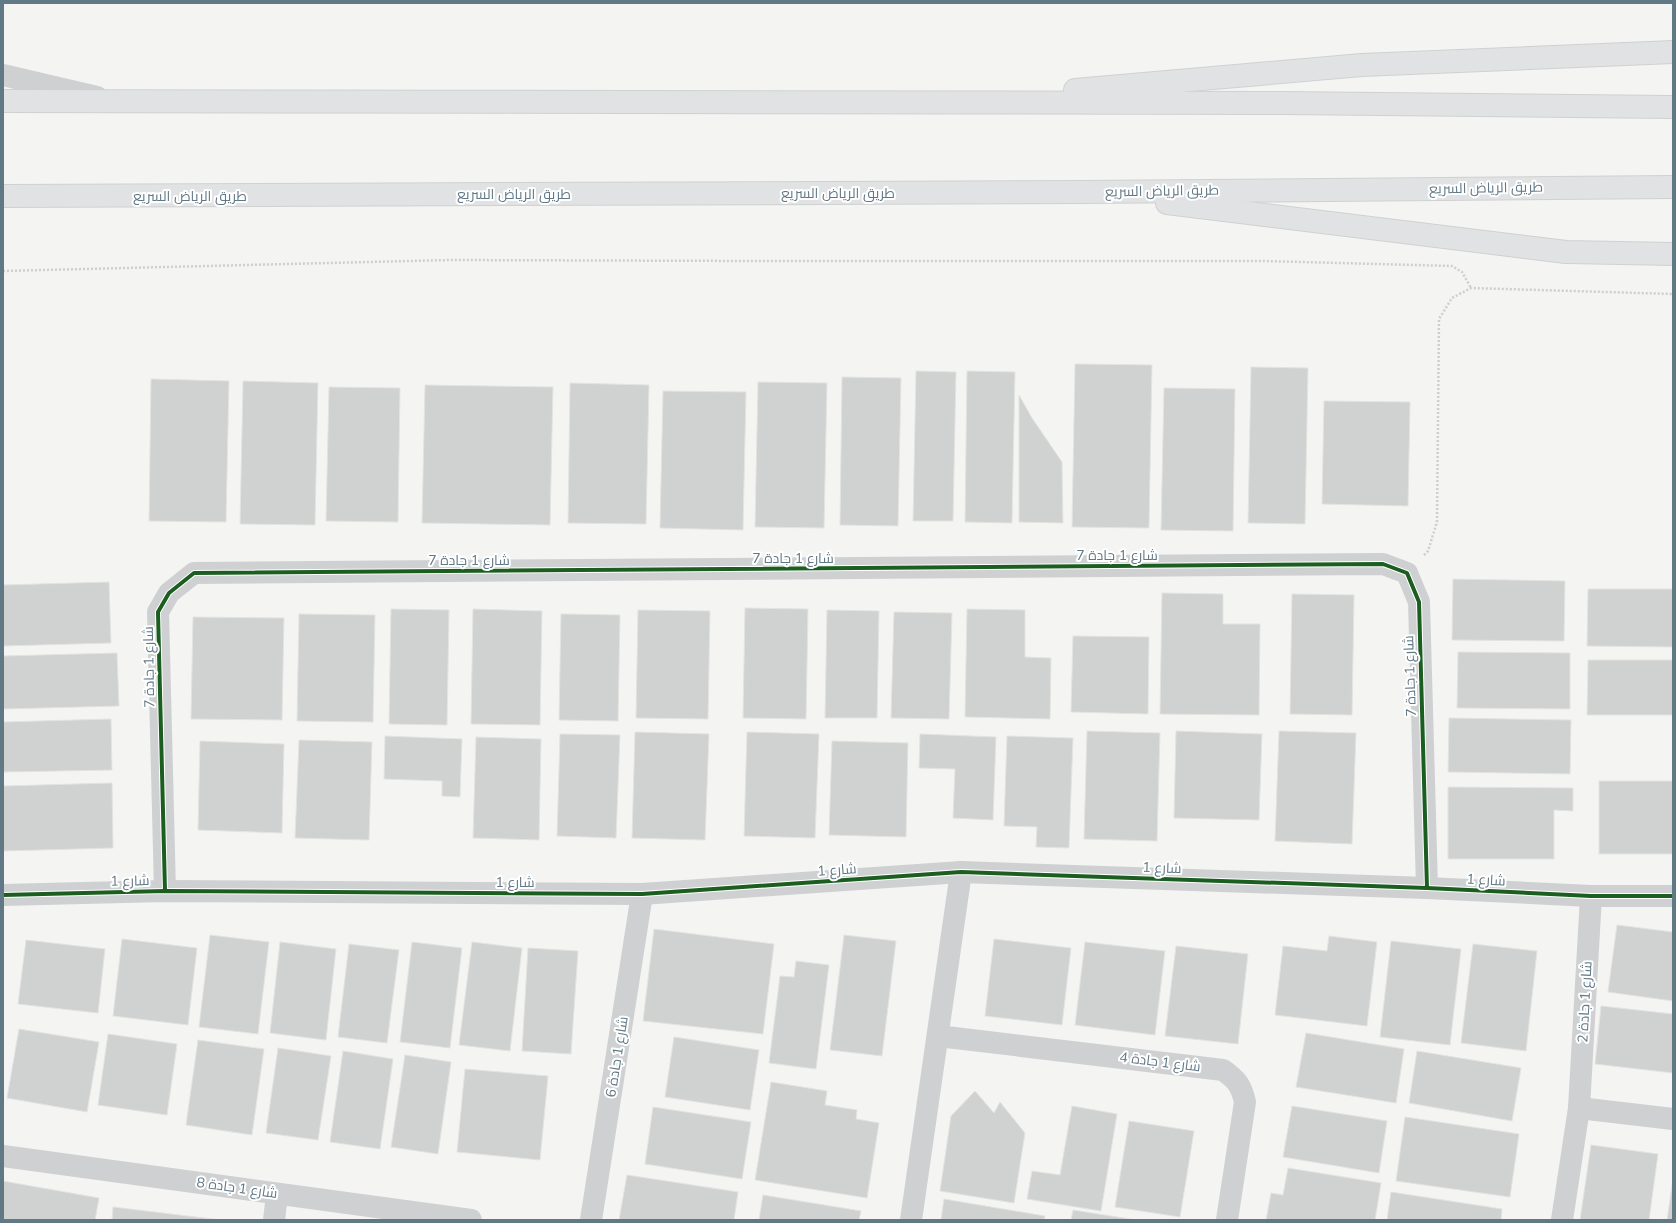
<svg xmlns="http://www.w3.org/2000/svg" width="1676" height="1223" font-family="'Nunito Sans',Cairo,sans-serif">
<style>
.building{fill:#d0d1d1;stroke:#e3e3e2}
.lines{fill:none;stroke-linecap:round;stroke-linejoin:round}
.motorway-casing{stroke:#cfd1d1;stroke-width:24}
.path{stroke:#cdcecd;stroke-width:2.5;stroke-dasharray:2 2;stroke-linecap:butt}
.minor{stroke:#cfd0d1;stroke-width:22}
.tertiary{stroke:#cfd0d1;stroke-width:22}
.motorway{stroke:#e1e2e3;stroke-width:22}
.cycleway-casing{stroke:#fff;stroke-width:6}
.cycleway{stroke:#1b5e20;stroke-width:4}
.labels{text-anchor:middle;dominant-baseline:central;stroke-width:4;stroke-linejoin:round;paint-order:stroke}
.street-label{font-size:14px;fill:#617885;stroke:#fff}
</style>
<rect width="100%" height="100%" fill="#f4f4f2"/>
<g class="building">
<path d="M1075,364L1152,365L1149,528L1072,527Z"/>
<path d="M1251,367L1308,368L1305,524L1248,523Z"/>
<path d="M916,371L956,372L953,521H913Z"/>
<path d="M967,371L1015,372L1012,523L965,522Z"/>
<path d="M842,377L901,378L898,526L840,525Z"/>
<path d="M151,379L229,381L226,522L149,521Z"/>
<path d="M243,381L318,383L315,525L240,524Z"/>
<path d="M758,382L827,383L824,528L755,527Z"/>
<path d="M570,383L649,385L646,524L568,523Z"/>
<path d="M425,385L553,387L550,525L422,523Z"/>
<path d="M329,387L400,388L398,522L326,521Z"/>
<path d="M1164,388L1235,389L1233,531L1161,530Z"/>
<path d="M663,391L746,392L743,530L660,528Z"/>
<path d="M1019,395L1032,418L1062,462L1063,523L1019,522Z"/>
<path d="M1324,401L1410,402L1408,506L1322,504Z"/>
<path d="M1453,579L1565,581L1564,641L1452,640Z"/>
<path d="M109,582L111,643L3,646V585Z"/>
<path d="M1588,589H1673V647L1587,646Z"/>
<path d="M1162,593L1223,594V624H1260L1259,715L1160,714Z"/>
<path d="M1292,594L1354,595L1352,715L1290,714Z"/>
<path d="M745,608L808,609L806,719L743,718Z"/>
<path d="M391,609L449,610L447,725L389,724Z"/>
<path d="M473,609L542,611L540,725L471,724Z"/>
<path d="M967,609L1025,610V657L1051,658L1050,719L965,717Z"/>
<path d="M638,610L710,611L708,719L636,718Z"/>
<path d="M827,610L879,611L877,718H825Z"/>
<path d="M894,612L952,613L949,719L891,718Z"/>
<path d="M299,614L375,615L373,722L297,721Z"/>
<path d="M561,614L620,615L618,721L559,720Z"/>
<path d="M193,617L284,618L282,720L191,719Z"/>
<path d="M1073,636L1149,637L1148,714L1071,712Z"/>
<path d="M1458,652L1570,653V709L1457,708Z"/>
<path d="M117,653L119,706L3,709V656Z"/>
<path d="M1588,660H1673V715H1587Z"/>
<path d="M1449,718L1571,720L1570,774L1448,772Z"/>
<path d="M111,719L112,770L3,772V722Z"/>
<path d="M1087,731L1160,733L1157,841L1084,839Z"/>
<path d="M1176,731L1262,734L1259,820L1174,818Z"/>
<path d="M1279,731L1356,733L1352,844L1275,841Z"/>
<path d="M635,732L709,734L705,840L632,838Z"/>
<path d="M747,732L819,734L815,838L744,836Z"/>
<path d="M560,734L620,735L616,838L557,836Z"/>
<path d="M920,734L996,737L993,820L953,818L955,769L919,768Z"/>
<path d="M385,736L462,739L460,797L442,796V781L384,779Z"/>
<path d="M1007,736L1073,738L1069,848L1036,847L1037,827L1004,826Z"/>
<path d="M476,737L541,739L539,840L473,838Z"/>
<path d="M299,740L372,742L369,840L295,838Z"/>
<path d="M200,741L284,744L282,833L198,830Z"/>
<path d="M832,741L908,743L906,837L829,835Z"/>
<rect x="1599" y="781" width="74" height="73"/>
<path d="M112,783L113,848L3,851V786Z"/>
<path d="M1448,787L1573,788V811L1554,810V859H1448Z"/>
<path d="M1617,925L1673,932V1001L1608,992Z"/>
<path d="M654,929L774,944L763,1034L643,1021Z"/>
<path d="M210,935L269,942L258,1034L199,1027Z"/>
<path d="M844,935L896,941L882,1056L830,1050Z"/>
<path d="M1329,936L1377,942L1367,1026L1275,1015L1283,946L1327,951Z"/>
<path d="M122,939L197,948L188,1025L113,1016Z"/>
<path d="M994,939L1071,948L1062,1025L985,1016Z"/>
<path d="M26,940L105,949L98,1013L18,1004Z"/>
<path d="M1391,941L1461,949L1450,1045L1380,1037Z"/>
<path d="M280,942L336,949L326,1040L270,1033Z"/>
<path d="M412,942L462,948L450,1048L400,1042Z"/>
<path d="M472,942L522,948L510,1051L459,1045Z"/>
<path d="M1085,942L1165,951L1155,1035L1075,1025Z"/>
<path d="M349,944L399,950L387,1043L338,1037Z"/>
<path d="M1473,944L1537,951L1526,1051L1461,1043Z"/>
<path d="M1176,946L1248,954L1238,1044L1165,1036Z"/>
<path d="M528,948L578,951L571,1054L522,1051Z"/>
<path d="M796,961L829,965L816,1069L769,1063L780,976L794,977Z"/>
<path d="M1601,1006L1673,1014V1073L1595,1064Z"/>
<path d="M19,1029L99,1042L87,1112L7,1098Z"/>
<path d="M1306,1033L1404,1049L1396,1103L1296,1087Z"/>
<path d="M108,1034L177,1044L167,1115L98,1105Z"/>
<path d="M674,1037L759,1050L750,1110L665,1097Z"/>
<path d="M198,1040L264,1049L252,1135L186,1125Z"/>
<path d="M278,1048L331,1056L318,1140L266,1133Z"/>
<path d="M343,1051L393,1059L380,1149L330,1142Z"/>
<path d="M1417,1051L1521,1068L1512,1121L1409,1103Z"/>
<path d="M405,1055L451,1062L438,1154L391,1147Z"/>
<path d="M465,1069L548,1076L540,1160L457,1152Z"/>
<path d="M771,1082L827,1091L825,1105L857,1110L856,1119L879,1123L867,1198L755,1180Z"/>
<path d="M975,1091L994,1113L1000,1102L1025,1133L1014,1203L940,1191L951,1116Z"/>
<path d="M1072,1106L1117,1114L1101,1211L1027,1199L1032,1171L1060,1175Z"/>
<path d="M1292,1106L1387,1121L1379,1173L1283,1157Z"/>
<path d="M653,1107L751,1122L742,1179L645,1164Z"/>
<path d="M1405,1117L1519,1134L1510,1197L1396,1181Z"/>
<path d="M1129,1121L1194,1131L1180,1217L1115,1207Z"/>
<path d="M1591,1145L1658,1154L1649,1220H1580Z"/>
<path d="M1288,1168L1381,1183L1375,1220H1266L1271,1193L1283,1195Z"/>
<path d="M627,1175L738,1192L734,1220H619Z"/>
<path d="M1673,1179V1220H1667Z"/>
<path d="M3,1181L99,1198L95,1220H3Z"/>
<path d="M1391,1192L1502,1209L1501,1220H1387Z"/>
<path d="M763,1195L861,1211L859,1220H759Z"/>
<path d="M944,1199L1045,1216L1044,1220H941Z"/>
<path d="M113,1207L221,1220H112Z"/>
<path d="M1073,1210L1136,1220H1071Z"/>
</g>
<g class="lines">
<g class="motorway-casing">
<g id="motorway">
<path d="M1075,90L1362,65L1673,52"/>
<path d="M3,101L1283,103L1673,107"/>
<path d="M3,196L1080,192L1673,187"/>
<path d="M1167,203L1566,252L1673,254"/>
</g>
</g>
<g class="path">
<path d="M3,271L450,260L755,261H1264L1452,266L1462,272L1471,288"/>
<path d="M1424,555L1428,551L1437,522L1439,319L1452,298L1471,288L1673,294"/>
</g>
<g class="minor">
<path d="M165,891L158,612L169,593L194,573L1383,564L1407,573L1419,602L1427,888"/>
<path d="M3,895L165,891L642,894L961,872L1427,888L1591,896H1673"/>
<path d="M938,1036L1223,1070C1237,1080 1241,1085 1245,1102L1227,1220"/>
<path d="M1579,1108L1673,1119"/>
<path d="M3,1156L471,1220"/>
<path d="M274,1220L277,1194"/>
<path d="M591,1220L642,894"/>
<path d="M911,1220L961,872"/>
<path d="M1562,1220L1579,1108L1591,896"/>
</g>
<path class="tertiary" d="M3,75L97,97"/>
<use href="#motorway" class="motorway"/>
<g class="cycleway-casing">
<g id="cycleway">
<path d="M165,891L158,612L169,593L194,573L1383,564L1407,573L1419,602L1427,888"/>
<path d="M3,895L165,891L642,894L961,872L1427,888L1591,896H1673"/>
</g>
</g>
<use href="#cycleway" class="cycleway"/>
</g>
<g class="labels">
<g class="street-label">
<text transform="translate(1486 188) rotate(-1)">طريق الرياض السريع</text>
<text transform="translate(1162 191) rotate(-1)">طريق الرياض السريع</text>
<text x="838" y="193">طريق الرياض السريع</text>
<text x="514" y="194">طريق الرياض السريع</text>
<text x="190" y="196">طريق الرياض السريع</text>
<text x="1117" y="555">شارع 1 جادة 7</text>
<text x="793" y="558">شارع 1 جادة 7</text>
<text x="469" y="560">شارع 1 جادة 7</text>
<text transform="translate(149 667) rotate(-91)">شارع 1 جادة 7</text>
<text transform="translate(1410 676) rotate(-92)">شارع 1 جادة 7</text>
<text transform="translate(1162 868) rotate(2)">شارع 1</text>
<text transform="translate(837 870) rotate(-4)">شارع 1</text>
<text transform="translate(1486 880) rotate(3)">شارع 1</text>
<text transform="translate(130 881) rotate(-1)">شارع 1</text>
<text x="515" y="882">شارع 1</text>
<text transform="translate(1585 1002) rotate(-87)">شارع 1 جادة 2</text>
<text transform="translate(617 1057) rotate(-81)">شارع 1 جادة 6</text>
<text transform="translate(1160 1062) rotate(7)">شارع 1 جادة 4</text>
<text transform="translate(237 1188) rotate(8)">شارع 1 جادة 8</text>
</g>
</g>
<rect width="1676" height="1223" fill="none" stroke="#617885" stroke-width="8"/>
</svg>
